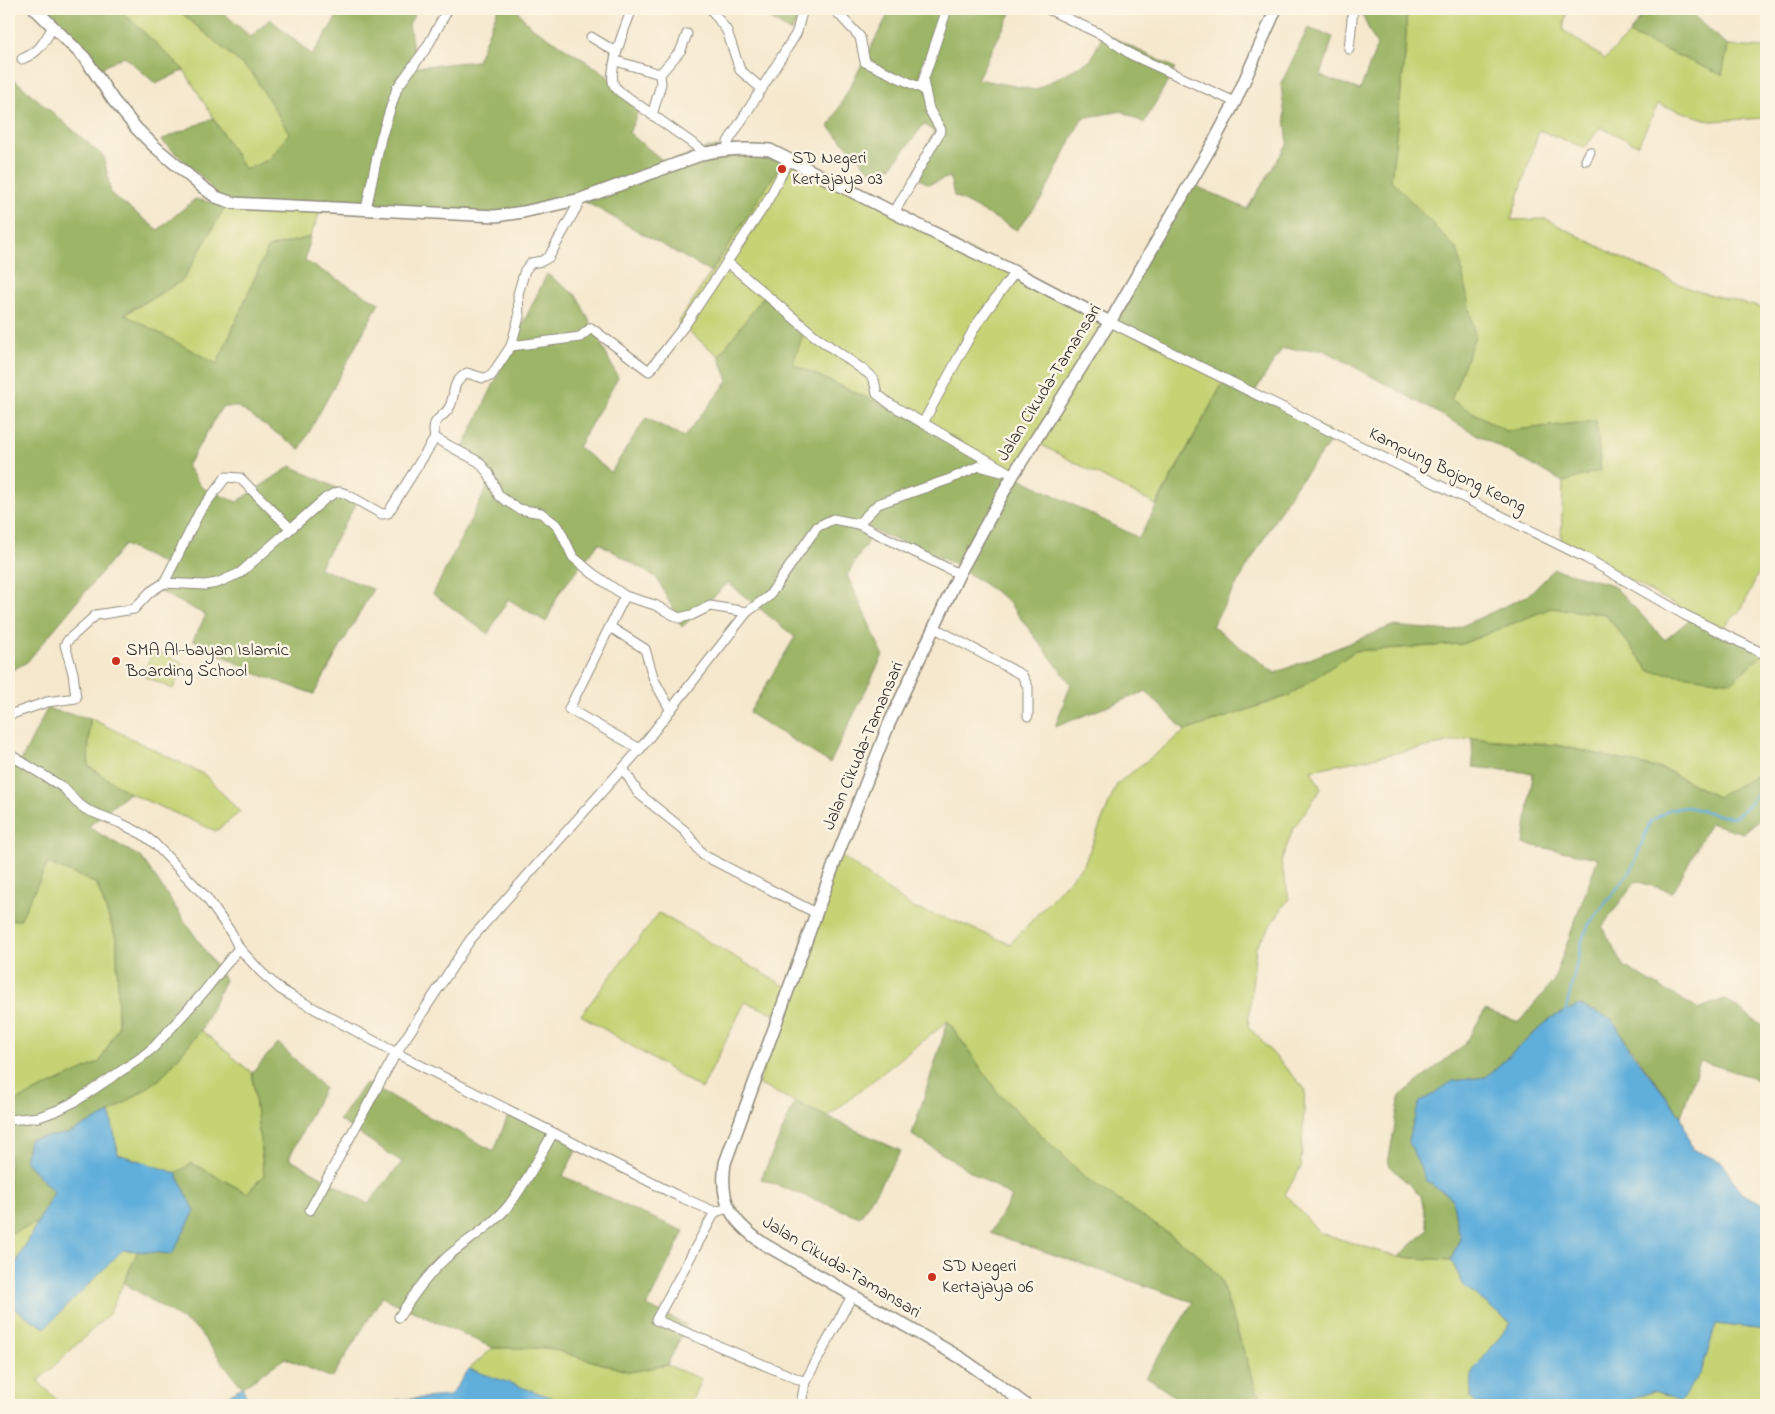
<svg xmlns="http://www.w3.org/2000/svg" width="1775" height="1414" font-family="'Indie Flower',sans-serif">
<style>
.green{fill:#c5d375;stroke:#787f50}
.forest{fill:#9cb566;stroke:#647048}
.water{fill:#61afdb;stroke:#466d83}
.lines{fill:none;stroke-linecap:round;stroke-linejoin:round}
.stream{stroke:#61afdb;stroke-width:2.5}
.minor-casing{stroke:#908a7c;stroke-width:11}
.tertiary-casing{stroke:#908a7c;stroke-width:14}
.minor{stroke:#fff;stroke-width:9}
.tertiary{stroke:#fff;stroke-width:11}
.poi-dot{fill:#c8321e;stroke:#fcf5e5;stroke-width:2}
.labels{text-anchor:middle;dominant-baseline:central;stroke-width:5;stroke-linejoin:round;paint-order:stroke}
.poi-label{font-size:18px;fill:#2b2b2b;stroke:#fcf5e5;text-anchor:start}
.street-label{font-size:18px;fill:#2b2b2b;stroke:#fcf5e5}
</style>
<rect width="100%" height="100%" fill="#fcf5e5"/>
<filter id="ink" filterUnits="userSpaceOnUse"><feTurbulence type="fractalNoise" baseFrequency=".02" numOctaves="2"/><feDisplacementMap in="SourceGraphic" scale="10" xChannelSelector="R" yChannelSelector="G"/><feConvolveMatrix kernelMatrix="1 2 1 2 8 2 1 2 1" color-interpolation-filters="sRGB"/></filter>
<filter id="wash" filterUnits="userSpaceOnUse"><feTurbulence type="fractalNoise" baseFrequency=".0096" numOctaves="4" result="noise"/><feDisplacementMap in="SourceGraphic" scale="20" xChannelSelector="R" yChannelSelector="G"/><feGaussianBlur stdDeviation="1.12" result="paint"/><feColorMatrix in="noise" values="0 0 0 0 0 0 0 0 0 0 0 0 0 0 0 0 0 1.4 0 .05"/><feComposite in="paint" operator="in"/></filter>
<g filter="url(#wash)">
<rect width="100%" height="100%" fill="#f5e8cd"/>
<g class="green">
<path d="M119,9H177L252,73L290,133L270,159L245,170L184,70Z"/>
<path d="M1407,9H1567L1563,30L1605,59L1629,34L1722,74L1728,46L1766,48V118L1711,121L1658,104L1638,145L1600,127L1585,148L1539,130L1511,220L1546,219L1619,257L1693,290L1766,309V568L1760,569L1742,608L1721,630L1561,542L1563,482L1601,470L1596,421L1506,431L1451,400L1475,336L1391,180L1405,56Z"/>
<path d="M786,157L1225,379L1156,505L1034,441L1010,473L952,436L792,364L763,297L719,356L678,323Z"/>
<path d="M226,205L322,207L310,237L268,248L217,364L124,315L183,280Z"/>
<path d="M1550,608L1605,614L1650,671L1766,653V766L1758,775L1717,797L1666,770L1557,745L1472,738L1311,770L1321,789L1293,829L1281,862L1289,898L1256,947L1248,1026L1305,1089L1301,1167L1285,1194L1320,1233L1398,1257L1451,1260L1464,1286L1511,1323L1472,1372L1471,1398L1477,1405H1275L1257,1393L1220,1278L1197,1253L1087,1179L998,1093L948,1021L827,1117L758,1084L781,1016L745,1002L702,1089L581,1015L659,913L790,989L837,853L913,908L955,921L1010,944L1084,864L1117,784L1185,731L1288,696L1355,651L1462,644Z"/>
<path d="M154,650L184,664L173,689L142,675Z"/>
<path d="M90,718L205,775L240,812L216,831L129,793L88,766Z"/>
<path d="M48,863L97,884L117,941L118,1027L100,1062L9,1104V920L20,919Z"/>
<path d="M201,1030L252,1073L264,1175L247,1193L192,1163L176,1173L118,1154L110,1113L160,1079Z"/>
<path d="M37,1223L9,1276V1234Z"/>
<path d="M123,1250L138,1251L109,1314L38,1381L62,1405H9V1305L45,1328Z"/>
<path d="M1716,1324L1766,1330V1401L1762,1405H1619L1621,1403L1701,1373Z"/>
<path d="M493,1348H548L630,1372L667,1365L701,1379L690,1405H656L632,1398V1405H556L553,1398L469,1369Z"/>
</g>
<g class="forest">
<path d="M37,9H119L184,70L156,84L124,56L94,72Z"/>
<path d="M177,9H219L251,37L270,19L312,55L342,9H418L409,24L416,67L477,61L498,9H516L530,26L603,72L640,107L629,133L666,163L709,147L771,149L786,157L711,272L577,197L492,216L226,205L183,280L124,314L217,364L268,248L310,237L305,261L379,303L300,449L238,407H222L187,466L202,488L237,502L291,466L359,499L319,568L373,589L314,694L257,674L193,640L206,615L157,590L168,566L124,545L27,662L9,672V75L104,157L111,194L158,230L195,199L225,205L204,179L161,140L213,118L245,170L270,159L289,133L252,73Z"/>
<path d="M756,9H804L791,32Z"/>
<path d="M891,9H1013L977,79L1035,90L1091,60L1103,33L1175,68L1144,123L1122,111L1082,118L1042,198L1017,230L954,196L950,177L929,184L913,176L934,132L924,124L891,167L870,170L829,127Z"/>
<path d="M1359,9H1407L1405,56L1391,180L1458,251L1475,336L1451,400L1506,431L1596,421L1601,470L1563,482L1324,350L1282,349L1254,393L1336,435L1292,491L1212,626L1275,673L1392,626L1451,631L1527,596L1554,569L1613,585L1665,640L1694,616L1765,653L1731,682L1650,671L1605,614L1551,608L1462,644L1355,651L1288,696L1185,731L1146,691L1055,727L1071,684L1006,599L953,563L874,531L847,575L883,655L830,763L749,713L795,637L728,583L682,627L657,578L599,543L559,593L546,622L508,599L488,634L433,594L493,476L463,448L547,274L577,296L618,378L578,447L611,472L646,418L684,437L728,381L719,356L763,297L805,328L793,364L952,437L1010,473L1139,538L1225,379L1108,321L1189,183L1247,209L1288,143L1281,84L1308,28L1333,37L1321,76L1360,90L1377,46Z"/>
<path d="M1642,9H1686L1728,46L1722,75L1629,34L1645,11Z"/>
<path d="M47,709L90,718L88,766L129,793L88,827L142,858L225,980L201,1030L160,1079L110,1113L67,1134L29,1139L25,1161L54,1192L37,1223L9,1234V1104L100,1062L118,1027L117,941L97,884L48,863L20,920H9V756L21,761Z"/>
<path d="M1472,738L1557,745L1666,770L1717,797L1758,775L1766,766V814L1743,833L1710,823L1673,892L1636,881L1602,927L1625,967L1698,1009L1725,999L1766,1029V1088L1752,1077L1700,1061L1681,1116L1627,1043L1612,1019L1551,1018L1486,1077L1453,1081L1426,1181L1452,1198L1460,1238L1451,1260L1398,1257L1428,1230L1421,1196L1388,1164L1400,1096L1465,1044L1485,1010L1519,1022L1553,982L1598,858L1524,844L1533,773L1473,767Z"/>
<path d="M948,1021L998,1093L1087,1179L1197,1253L1220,1278L1257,1392L1275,1405H1187L1146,1377L1193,1302L990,1233L1012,1197L912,1135Z"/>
<path d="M278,1043L324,1088L289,1158L368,1204L402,1162L339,1120L365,1083L494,1151L510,1111L579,1145L563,1176L636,1211L684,1231L647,1306L687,1325L667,1365L630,1372L548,1348H493L382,1297L332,1378L285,1358L242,1387L197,1329L124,1283L138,1251L172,1253L195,1211L176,1173L192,1163L247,1193L264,1175L252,1073Z"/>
<path d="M795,1102L901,1151L860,1217L761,1179Z"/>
</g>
<g class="water">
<path d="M1579,1005L1612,1019L1631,1051L1681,1116L1692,1149L1722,1162L1741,1193L1766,1205V1330L1716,1324L1701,1373L1680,1401L1654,1391L1621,1403L1619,1405H1477L1471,1398L1472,1372L1511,1323L1464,1286L1451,1260L1460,1238L1452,1198L1426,1181L1408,1140L1419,1103L1453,1081L1486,1077L1551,1018Z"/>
<path d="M110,1113L118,1154L176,1173L195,1211L172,1254L123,1250L45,1328L9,1305V1276L54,1192L25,1161L29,1139L67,1134Z"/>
<path d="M469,1369L553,1398L556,1405H394L396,1400L450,1396Z"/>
<path d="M242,1387L250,1405H212Z"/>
</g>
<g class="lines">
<path class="stream" d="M1565,1014L1582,940L1589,924L1632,869L1650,822L1670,809L1688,807L1722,816L1735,817L1747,807L1766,781"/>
</g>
</g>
<g filter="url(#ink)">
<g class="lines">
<g class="minor-casing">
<g id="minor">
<path d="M632,9C626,24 607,71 614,85C615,87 617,89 619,91L706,153"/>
<path d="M711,9L727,31L740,70L762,89"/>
<path d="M834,9L860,37L865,62L925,90"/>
<path d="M1048,9L1104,36L1132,55L1235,102"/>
<path d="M591,37L616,52"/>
<path d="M1349,49L1353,9"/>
<path d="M22,59C41,51 43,43 53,27"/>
<path d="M616,61L660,74"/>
<path d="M652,115L661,84L660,74L681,50L687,34"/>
<path d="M728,149V142L796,34C800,25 799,17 804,9"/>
<path d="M1586,160L1590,152"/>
<path d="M366,209L381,138L397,88L427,47L448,9"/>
<path d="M894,213L941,130L929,109L923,81L947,9"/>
<path d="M727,262L815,336L869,374L874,380L877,394L890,404L1013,475"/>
<path d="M1110,322L1586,558L1685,615L1766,655"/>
<path d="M511,346L580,337L591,328L649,371L685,325L767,202L789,160"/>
<path d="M923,423L976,325L1015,272"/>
<path d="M435,438L479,462L489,474L499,496L519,509L541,513L558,526L573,557L592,573L625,596L655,605L679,618L692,615L710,606L747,612"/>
<path d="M858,524L878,504L950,479L979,466L1001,472"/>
<path d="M164,583L200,511L226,477L240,478L290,528"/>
<path d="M625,596L569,709L640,749"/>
<path d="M610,627L645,649L654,680L670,709"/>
<path d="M935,628L1022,675L1028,687V716"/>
<path d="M9,715L47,702L76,698L73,673L65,645L68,640L96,615L134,609L150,592L164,583L205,585L217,583L240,573L326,498L335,493L340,492L346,494L382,514L388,513L435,438C430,415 445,420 451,404C456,389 451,384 467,373L483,378L491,376L511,346L519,317L518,294L525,270L531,263L542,261L549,257L581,199"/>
<path d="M9,754L64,788L76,802L87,810L120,823L142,834L154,843L206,897L232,934L239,948L261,972L280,989L295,998L396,1053L676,1195L715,1212L728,1208"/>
<path d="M623,768L638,793L685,831L703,855L816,913"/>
<path d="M9,1120L39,1117L58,1110L76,1101L139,1059L154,1047L202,994L239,948"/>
<path d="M310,1210L396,1053L470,940L640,749L747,612L769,596L817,527L833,519L858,524L959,574"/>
<path d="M715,1212L656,1320L805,1382"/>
<path d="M399,1317C413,1295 427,1275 447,1257C467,1240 492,1226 509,1205C526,1183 539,1158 553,1133"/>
<path d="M801,1405L805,1382L852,1296"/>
</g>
</g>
<g class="tertiary-casing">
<g id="tertiary">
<path d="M35,9L85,58L113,100L137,129L154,146L201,186L216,197L233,203L496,216L523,212L581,199L706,153C728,149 748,148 770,150L926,229L1015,272L1110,322"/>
<path d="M1026,1405L1002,1387L961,1358L764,1244C732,1222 719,1203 725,1163L836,859L889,724L959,574L1013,475L1110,322L1212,145L1235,102L1276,9"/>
</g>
</g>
<use href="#minor" class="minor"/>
<use href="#tertiary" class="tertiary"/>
</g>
</g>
<g class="poi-dot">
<circle cx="782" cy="169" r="5"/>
<circle cx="116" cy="661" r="5"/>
<circle cx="932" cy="1277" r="5"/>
</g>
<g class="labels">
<g class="poi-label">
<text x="792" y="159">SD Negeri<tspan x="792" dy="21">Kertajaya 03</tspan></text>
<text x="126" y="651">SMA Al-bayan Islamic<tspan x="126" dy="21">Boarding School</tspan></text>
<text x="942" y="1267">SD Negeri<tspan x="942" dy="21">Kertajaya 06</tspan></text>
</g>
<g class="street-label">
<text transform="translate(1050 383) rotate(-58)">Jalan Cikuda–Tamansari</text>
<text transform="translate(1447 471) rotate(26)">Kampung Bojong Keong</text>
<text transform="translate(864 746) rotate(-67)">Jalan Cikuda–Tamansari</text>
<text transform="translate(841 1268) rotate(31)">Jalan Cikuda–Tamansari</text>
</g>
</g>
<rect width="1775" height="1414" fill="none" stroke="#fcf5e5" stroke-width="30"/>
</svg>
